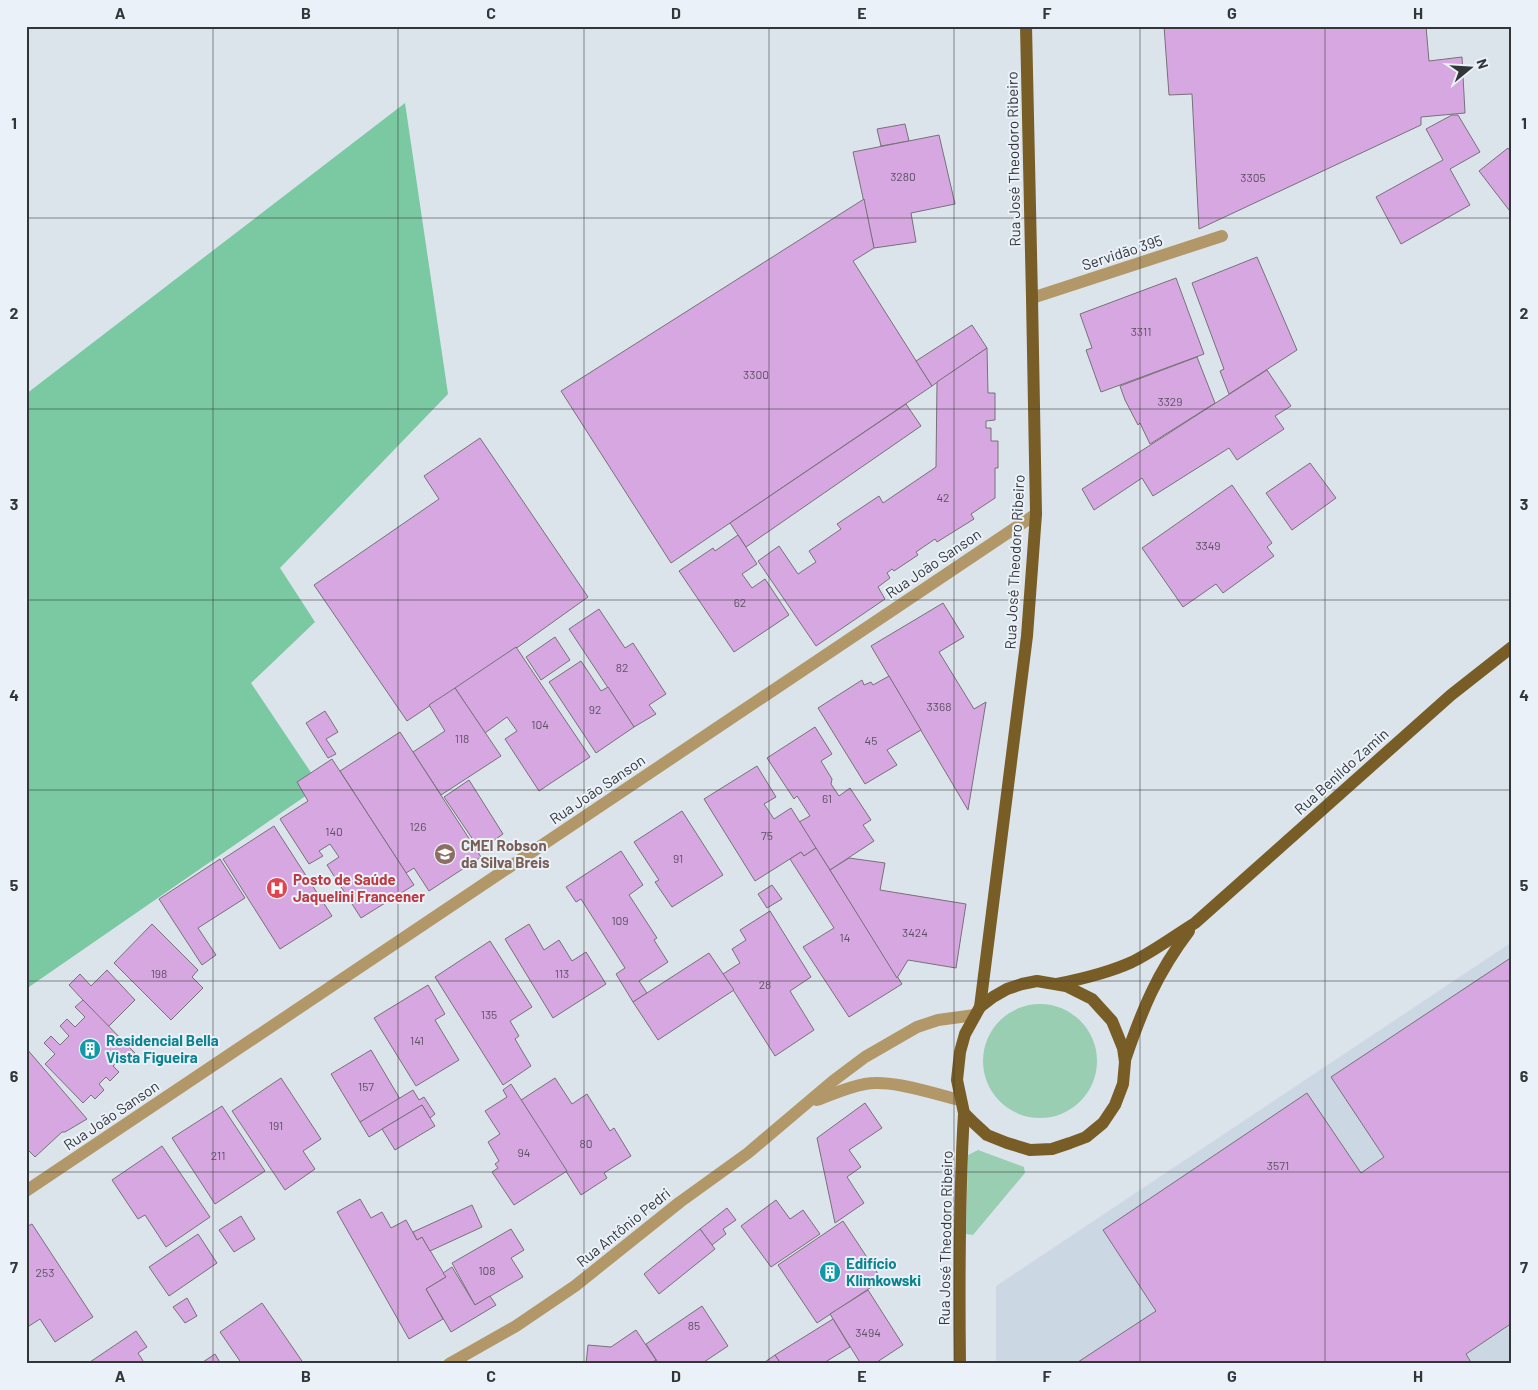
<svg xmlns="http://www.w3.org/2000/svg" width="1538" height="1390" font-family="Barlow,sans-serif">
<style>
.built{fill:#cbd8e4}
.green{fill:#99ceb3}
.forest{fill:#7ac9a2}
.building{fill:#d7a7e1;stroke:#777178}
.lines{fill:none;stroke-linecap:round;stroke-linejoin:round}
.minor{stroke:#b29869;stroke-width:12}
.major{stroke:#785d27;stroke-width:12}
.grid{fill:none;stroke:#333639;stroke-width:1;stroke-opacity:0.55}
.labels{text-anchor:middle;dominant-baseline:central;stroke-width:4;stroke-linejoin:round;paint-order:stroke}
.number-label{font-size:12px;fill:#5c5263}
.street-label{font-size:15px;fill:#333639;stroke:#eaf1f8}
.education-label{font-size:15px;font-weight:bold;fill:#785e54;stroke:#eaf1f8;text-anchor:start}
.health-label{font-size:15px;font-weight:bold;fill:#be3a42;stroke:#eaf1f8;text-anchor:start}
.culture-label{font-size:15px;font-weight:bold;fill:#0d838f;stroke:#eaf1f8;text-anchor:start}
.neatline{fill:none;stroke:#333639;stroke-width:2}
.grid-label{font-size:16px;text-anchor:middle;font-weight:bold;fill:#333639}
</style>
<rect width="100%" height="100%" fill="#dce4eb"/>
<path class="built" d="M1512,942V1364H996V1286Z"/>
<g class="green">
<circle cx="1040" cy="1061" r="57"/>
<path d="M978,1150L1024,1167L1025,1173L973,1235L966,1234L968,1155Z"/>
</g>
<path class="forest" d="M405,103L448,394L280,568L315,622L251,683L320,786L26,989V394Z"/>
<g class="building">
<path d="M1164,26H1426L1429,61L1462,57L1465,113L1421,117V125L1199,229L1192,94L1169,95Z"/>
<path d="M1452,115H1458L1480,152L1450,169L1470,205L1401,244L1376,197L1443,160L1426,129Z"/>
<path d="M905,124L909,141L881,146L877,129Z"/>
<path d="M939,135L955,204L911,213L916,242L874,248L853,152Z"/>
<path d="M1508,148L1512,154V208L1509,210L1479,171Z"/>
<path d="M864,199L874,248L853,261L932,386L671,563L561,391Z"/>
<path d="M1257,257L1297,350L1229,394L1220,371L1224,369L1192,283Z"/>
<path d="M1176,278L1204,354L1101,392L1086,350L1092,348L1080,314Z"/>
<path d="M972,325L987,348L932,386L916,361Z"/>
<path d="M987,348L988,393H995V420L986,421V428H991V441H998V468H995V498L971,514L974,519L937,542L935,539L916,552L918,555L894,571L892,569L887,573L890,578L878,587L885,599L816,646L758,561L779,546L798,574L816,562L809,551L841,529L837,524L879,496L883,503L936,467L937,382Z"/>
<path d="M1197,357L1215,403L1150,444L1140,423L1138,425L1125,400L1120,386Z"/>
<path d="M1267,370L1291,406L1275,416L1284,429L1237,460L1229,448L1153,496L1142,478L1094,510L1082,489Z"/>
<path d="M906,404L921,426L746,547L730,523Z"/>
<path d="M480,438L588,597L518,647L407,721L314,585L439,499L424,476Z"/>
<path d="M1310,463L1336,498L1292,530L1266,493Z"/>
<path d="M1232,485L1272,543L1267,547L1274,556L1223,593L1216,584L1183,607L1142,548Z"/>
<path d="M738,535L757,564L742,574L752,588L765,579L789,615L734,652L679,571L713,548L715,551Z"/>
<path d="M943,603L964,637L939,652L974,709L986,702L968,810L871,646Z"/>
<path d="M599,609L625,648L633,643L666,694L649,705L656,714L634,727L569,629Z"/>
<path d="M555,637L570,660L541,680L526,657Z"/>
<path d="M516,647L590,757L539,791L505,739L517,731L507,717L485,733L455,688Z"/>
<path d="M581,661L601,691L608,687L634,727L596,753L549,682Z"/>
<path d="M889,676L921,730L887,750L897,765L865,784L818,708L862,680L864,685L871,682L873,685Z"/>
<path d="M455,688L501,756L441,795L413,752L445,731L429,705Z"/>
<path d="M325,711L338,732L326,739L336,754L328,758L306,723Z"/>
<path d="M815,727L832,754L821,761L832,779L831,784L839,796L850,788L871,820L863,825L874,841L830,870L799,822L810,816L797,796L794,799L767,758Z"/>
<path d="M400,732L481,857L429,891L414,868L406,873L340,771Z"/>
<path d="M332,759L414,885L361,918L327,865L339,857L330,844L319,851L323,856L309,864L280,819L308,801L297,782Z"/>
<path d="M757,766L776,797L764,804L774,819L791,808L816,848L804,856L801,852L755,881L704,799Z"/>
<path d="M469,780L503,834L480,850L444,797Z"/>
<path d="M682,811L723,875L672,907L655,882L659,880L634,842Z"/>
<path d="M274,826L332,916L280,949L223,859Z"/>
<path d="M816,848L902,984L849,1017L803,947L834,928L790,859L801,852L804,856Z"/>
<path d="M621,851L643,885L629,895L657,938L654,940L668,962L639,981L647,993L633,1002L616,974L625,968L581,899L576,902L566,887Z"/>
<path d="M849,858L885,863L880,890L966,904L956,968L908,960L897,978L830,870Z"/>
<path d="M220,859L245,898L198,928L216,955L202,965L159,899Z"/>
<path d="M772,885L782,899L767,908L758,894Z"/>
<path d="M770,911L811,977L790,991L814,1030L775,1056L723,974L740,963L732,949L746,940L740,930Z"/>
<path d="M152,924L198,970L192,977L203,988L171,1020L114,963Z"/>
<path d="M529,924L544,950L559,940L572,961L586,952L606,984L553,1018L505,939Z"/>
<path d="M490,941L532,1007L510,1021L519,1036L515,1039L531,1066L503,1085L435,977Z"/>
<path d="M709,953L734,990L658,1040L633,1002Z"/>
<path d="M1512,957V1323L1466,1354L1472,1364H1079L1078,1362L1156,1311L1103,1230L1307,1093L1361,1173L1384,1157L1331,1077Z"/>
<path d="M107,970L135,1000L108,1027L69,985L80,974L91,986Z"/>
<path d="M428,985L445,1014L435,1020L459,1060L416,1086L374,1018Z"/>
<path d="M83,1000L135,1053L125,1063L121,1059L113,1066L119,1072L110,1081L106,1077L99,1084L104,1090L95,1099L91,1095L83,1103L45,1064L55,1054L44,1043L51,1036L60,1045L69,1036L60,1026L67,1019L75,1027L85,1017L75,1007Z"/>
<path d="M26,1048L87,1119L65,1132H62L35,1157L26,1148Z"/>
<path d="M371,1050L400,1099L360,1122L331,1074Z"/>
<path d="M281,1078L321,1139L303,1151L315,1169L285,1190L232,1111Z"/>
<path d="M555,1078L572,1104L587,1094L610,1131L614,1128L631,1156L604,1173L607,1178L581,1195L521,1100Z"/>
<path d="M511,1084L567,1171L514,1205L492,1172L498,1168L495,1164L499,1161L488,1142L500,1134L485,1111L507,1097L503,1090Z"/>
<path d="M413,1090L419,1100L424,1097L435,1114L430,1118L422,1105L369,1137L360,1122Z"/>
<path d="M865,1103L882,1128L849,1150L861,1167L847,1177L864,1203L835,1223L817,1138Z"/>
<path d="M422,1105L435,1126L395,1150L382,1129Z"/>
<path d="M222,1106L265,1171L215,1204L172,1138Z"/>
<path d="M162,1146L210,1217L166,1247L145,1215L138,1219L112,1180Z"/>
<path d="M360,1199L371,1218L382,1212L391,1228L406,1220L417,1240L422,1237L446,1277L426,1289L443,1319L409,1339L337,1212Z"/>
<path d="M776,1200L790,1219L803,1210L820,1234L771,1267L741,1226Z"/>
<path d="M472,1205L482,1227L430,1251L422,1237L417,1240L413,1232Z"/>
<path d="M727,1208L736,1220L723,1229L726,1234L712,1245L700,1229Z"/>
<path d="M241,1216L255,1239L234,1252L219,1230Z"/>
<path d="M843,1221L882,1280L817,1323L778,1265Z"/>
<path d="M32,1224L93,1317L55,1342L40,1319L26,1328V1227Z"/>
<path d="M511,1229L524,1250L511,1258L523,1277L475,1305L452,1263Z"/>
<path d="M700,1229L715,1249L659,1294L644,1274Z"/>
<path d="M198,1234L217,1263L169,1296L149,1267Z"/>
<path d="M452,1267L475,1305L490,1296L496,1305L451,1332L426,1289L446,1277L443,1273Z"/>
<path d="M868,1290L903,1345L874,1364H861L830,1314Z"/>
<path d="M187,1298L197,1316L185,1323L173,1307Z"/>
<path d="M262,1303L304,1364H242L220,1332Z"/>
<path d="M702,1306L728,1346L701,1364H659L646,1344Z"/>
<path d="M833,1319L850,1347L822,1364H781L775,1355Z"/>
<path d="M636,1330L656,1360L651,1363L652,1364H586L588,1345L611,1347Z"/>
<path d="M136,1331L147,1347L138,1353L145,1364H87Z"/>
<path d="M215,1354L221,1364H200Z"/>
<path d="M775,1355L781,1364H762Z"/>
</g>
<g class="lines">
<g class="minor">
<path d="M1032,298L1222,236"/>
<path d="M817,1100C833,1094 848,1087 865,1084C892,1079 934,1094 960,1100"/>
<path d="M26,1191L1036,514"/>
<path d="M449,1364L516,1326L575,1286L680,1202L748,1153L833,1081L865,1057L917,1027L938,1020L975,1015"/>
</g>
<g class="major">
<path d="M1037,981L1066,986L1092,999L1112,1021L1123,1048L1125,1062L1123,1084L1115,1105L1103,1123L1086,1137L1070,1143L1052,1149L1030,1150L1007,1143L987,1135L974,1123L964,1113L957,1080L960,1052L965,1034L980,1007L993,997L1007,989L1022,984Z"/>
<path d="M1057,984C1082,979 1108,973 1132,962C1154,951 1174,936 1195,923L1451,695L1512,647"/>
<path d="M980,1007L1027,636L1036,514L1032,298L1026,26"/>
<path d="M1125,1060C1142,1010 1157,973 1189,931"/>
<path d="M960,1364C959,1280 959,1197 964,1113"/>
</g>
</g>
<path class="grid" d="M213,26V1364M398,26V1364M584,26V1364M769,26V1364M954,26V1364M1140,26V1364M1325,26V1364M26,218H1512M26,409H1512M26,600H1512M26,790H1512M26,981H1512M26,1172H1512"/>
<defs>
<g id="school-disc" transform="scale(1.125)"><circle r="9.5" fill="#8d6e63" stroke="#eaf1f8"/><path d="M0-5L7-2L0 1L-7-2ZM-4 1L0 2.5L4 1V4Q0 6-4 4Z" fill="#fff"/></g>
<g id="hospital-disc" transform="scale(1.125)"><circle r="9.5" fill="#e0444e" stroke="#eaf1f8"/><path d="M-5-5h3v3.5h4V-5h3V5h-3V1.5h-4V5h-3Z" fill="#fff"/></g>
<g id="building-disc" transform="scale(1.125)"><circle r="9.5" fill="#0f9aa8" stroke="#eaf1f8"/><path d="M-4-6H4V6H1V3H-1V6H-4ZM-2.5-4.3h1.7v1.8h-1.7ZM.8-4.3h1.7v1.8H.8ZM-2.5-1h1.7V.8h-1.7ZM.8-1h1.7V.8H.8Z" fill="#fff"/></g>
</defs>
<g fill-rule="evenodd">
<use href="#school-disc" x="445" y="854"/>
<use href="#hospital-disc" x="277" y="888"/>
<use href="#building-disc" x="90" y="1049"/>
<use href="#building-disc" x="830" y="1272"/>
</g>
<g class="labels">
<g class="number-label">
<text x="903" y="176">3280</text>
<text x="1253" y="177">3305</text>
<text x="1141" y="331">3311</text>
<text x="756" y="374">3300</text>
<text x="1170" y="401">3329</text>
<text x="943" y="497">42</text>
<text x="1208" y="545">3349</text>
<text x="740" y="602">62</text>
<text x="622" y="667">82</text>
<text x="939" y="706">3368</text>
<text x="595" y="709">92</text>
<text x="540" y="724">104</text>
<text x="462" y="738">118</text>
<text x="871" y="740">45</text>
<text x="827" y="798">61</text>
<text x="418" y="826">126</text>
<text x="334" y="831">140</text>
<text x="767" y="835">75</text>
<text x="678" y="858">91</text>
<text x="620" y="920">109</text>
<text x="915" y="932">3424</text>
<text x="845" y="937">14</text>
<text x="159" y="973">198</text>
<text x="562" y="973">113</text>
<text x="765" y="984">28</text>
<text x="489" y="1014">135</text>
<text x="417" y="1040">141</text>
<text x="366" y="1086">157</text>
<text x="276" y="1125">191</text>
<text x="586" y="1143">80</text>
<text x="524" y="1152">94</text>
<text x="218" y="1155">211</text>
<text x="1278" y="1165">3571</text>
<text x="487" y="1270">108</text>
<text x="45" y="1272">253</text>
<text x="694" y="1325">85</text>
<text x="868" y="1332">3494</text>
</g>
<g class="street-label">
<text transform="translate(1013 159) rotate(-91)">Rua José Theodoro Ribeiro</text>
<text transform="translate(1122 252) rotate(-18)">Servidão 395</text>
<text transform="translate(1014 562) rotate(-87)">Rua José Theodoro Ribeiro</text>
<text transform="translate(933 563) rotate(-34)">Rua João Sanson</text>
<text transform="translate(1341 771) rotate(-42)">Rua Benildo Zamin</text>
<text transform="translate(597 789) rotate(-34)">Rua João Sanson</text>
<text transform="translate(111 1115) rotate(-34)">Rua João Sanson</text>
<text transform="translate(623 1227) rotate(-39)">Rua Antônio Pedri</text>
<text transform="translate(945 1238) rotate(-89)">Rua José Theodoro Ribeiro</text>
</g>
<g class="education-label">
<text x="461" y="845">CMEI Robson<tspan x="461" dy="17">da Silva Breis</tspan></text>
</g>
<g class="health-label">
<text x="293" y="879">Posto de Saúde<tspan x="293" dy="17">Jaquelini Francener</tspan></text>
</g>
<g class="culture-label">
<text x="106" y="1040">Residencial Bella<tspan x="106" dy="17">Vista Figueira</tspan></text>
<text x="846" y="1263">Edifício<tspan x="846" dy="17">Klimkowski</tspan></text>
</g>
</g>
<rect width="1538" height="1390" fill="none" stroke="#eaf1f8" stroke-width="55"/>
<g transform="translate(1470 68) rotate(72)" stroke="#eaf1f8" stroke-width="4" paint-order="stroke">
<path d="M0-4L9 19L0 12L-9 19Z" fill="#333639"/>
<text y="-8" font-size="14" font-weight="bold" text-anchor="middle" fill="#333639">N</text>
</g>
<rect x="28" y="28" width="1482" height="1334" class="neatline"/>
<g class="grid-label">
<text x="120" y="19">A</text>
<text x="306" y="19">B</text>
<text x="491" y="19">C</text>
<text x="676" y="19">D</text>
<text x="862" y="19">E</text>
<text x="1047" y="19">F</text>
<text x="1232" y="19">G</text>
<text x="1418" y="19">H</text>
<text x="14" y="129">1</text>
<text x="1524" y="129">1</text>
<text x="14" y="319">2</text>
<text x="1524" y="319">2</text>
<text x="14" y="510">3</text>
<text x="1524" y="510">3</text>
<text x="14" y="701">4</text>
<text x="1524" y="701">4</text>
<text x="14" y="891">5</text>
<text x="1524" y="891">5</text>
<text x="14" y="1082">6</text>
<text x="1524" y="1082">6</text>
<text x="14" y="1273">7</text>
<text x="1524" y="1273">7</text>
<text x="120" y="1382">A</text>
<text x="306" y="1382">B</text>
<text x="491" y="1382">C</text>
<text x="676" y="1382">D</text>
<text x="862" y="1382">E</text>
<text x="1047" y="1382">F</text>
<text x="1232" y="1382">G</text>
<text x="1418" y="1382">H</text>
</g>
</svg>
